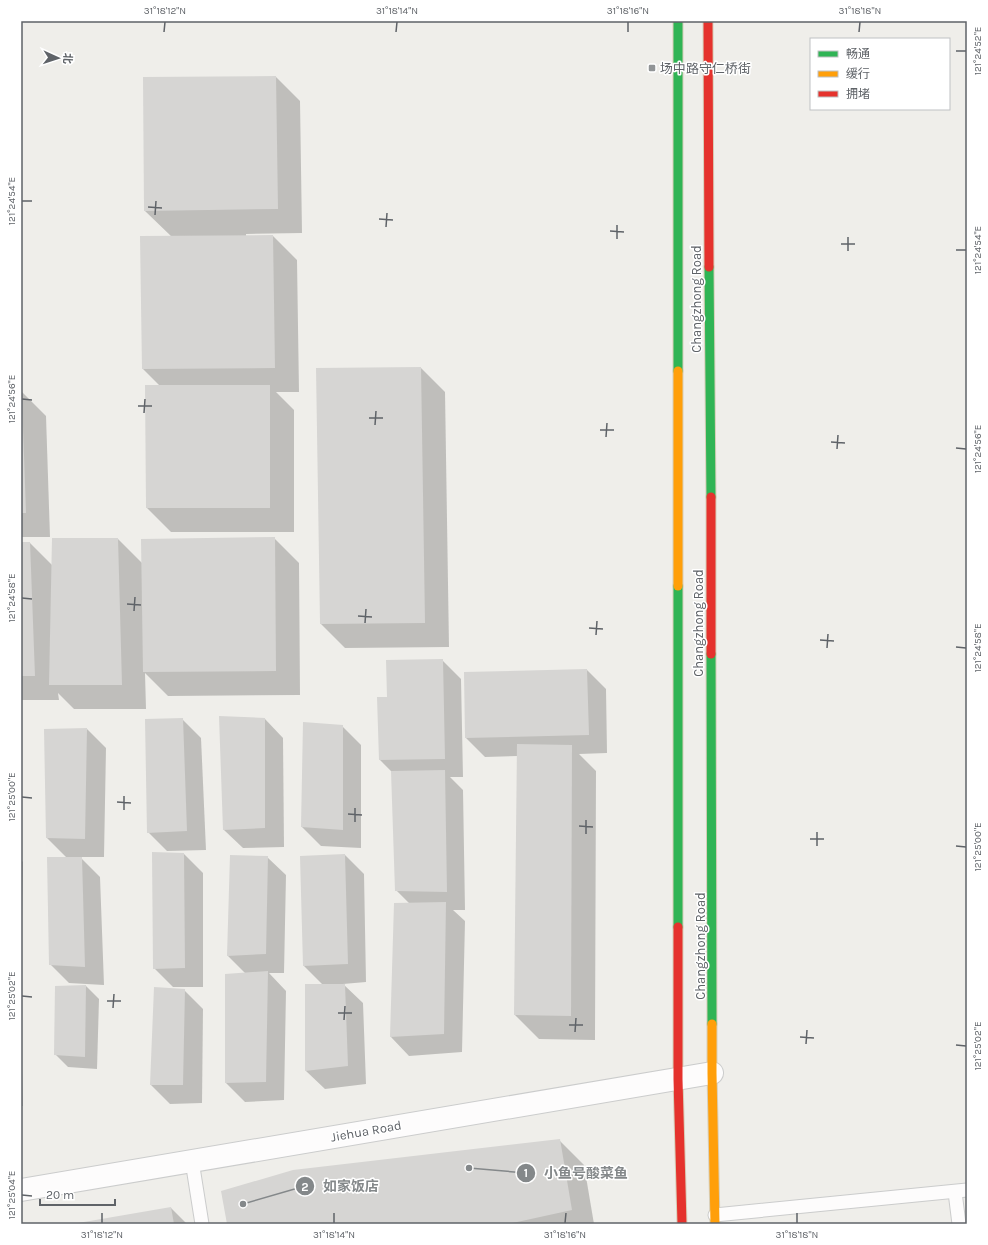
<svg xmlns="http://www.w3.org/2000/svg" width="988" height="1245" font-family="Karla,'Noto Sans SC',sans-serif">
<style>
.shadow{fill:#0003}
.building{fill:#d6d5d3}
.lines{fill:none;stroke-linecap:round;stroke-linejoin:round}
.lane-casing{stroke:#cbcccc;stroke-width:15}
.street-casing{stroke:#cbcccc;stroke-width:24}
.fast-casing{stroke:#d7ceb8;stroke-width:11}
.slow-casing{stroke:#d7ceb8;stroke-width:11}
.jam-casing{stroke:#d7ceb8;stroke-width:11}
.lane{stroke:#fdfcfc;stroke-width:13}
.street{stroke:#fdfcfc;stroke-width:22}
.fast{stroke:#30b455;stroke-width:9}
.slow{stroke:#ff9f0a;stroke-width:9}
.jam{stroke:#e5322d;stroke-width:9}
.ticks{fill:none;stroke:#5f6368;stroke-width:1.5}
.poi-dot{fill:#919496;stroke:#fff;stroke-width:1.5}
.labels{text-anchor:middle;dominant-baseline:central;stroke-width:3;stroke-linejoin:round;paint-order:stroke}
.poi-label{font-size:13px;fill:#5f6368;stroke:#fff;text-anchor:start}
.street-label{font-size:13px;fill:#5f6368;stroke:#fff}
.leader{fill:none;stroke:#84888a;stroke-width:1.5}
.callout-dot{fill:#84888a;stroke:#fff;stroke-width:1.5}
.mark-label{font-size:12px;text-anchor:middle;font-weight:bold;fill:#fff}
.callout-label{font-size:14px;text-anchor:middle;font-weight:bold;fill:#84888a;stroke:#fff;stroke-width:3;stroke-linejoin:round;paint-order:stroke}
.neatline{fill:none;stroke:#5f6368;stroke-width:1.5}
.ticks-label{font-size:10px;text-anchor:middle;fill:#5f6368}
</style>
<rect width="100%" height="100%" fill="#efeeea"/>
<g class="shadow">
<path d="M276,77L300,101L302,233L246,234V236H273L297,260L299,392H276L294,410V532H171L147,508L160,386L143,369L172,237L145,211Z"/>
<path d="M421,368L445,392L449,647L345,648L321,624L317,369Z"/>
<path d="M21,391L46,416L50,537H21Z"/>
<path d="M274,538L299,563L300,695L168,696L145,673L146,709H74L58,693L59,700H21V543H30L53,566L118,539L143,564Z"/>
<path d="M442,660L461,679L463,777H450L463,790L465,910H453L465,921L462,1052L409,1056L391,1037L395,904L409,903L396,890L392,772L380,760L388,698Z"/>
<path d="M587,670L606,689L607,753L579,754L596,771L595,1040L539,1039L515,1015L518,756L485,757L466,738Z"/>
<path d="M182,719L201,738L206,850L167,851L148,832Z"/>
<path d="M265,719L283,738L284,847L243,848L224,830Z"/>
<path d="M342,726L361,745V848L321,846L302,827Z"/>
<path d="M87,729L106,748L104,857H80L100,877L104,985L69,983L50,964L67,858L47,838Z"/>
<path d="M21,735L22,736L21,760Z"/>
<path d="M184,854L203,873V987H173L154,968Z"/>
<path d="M345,855L364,874L366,982L343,984L363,1003L366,1084L325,1089L306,1071L323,985L304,966L301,857Z"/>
<path d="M267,857L286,875L284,973H269L286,991L284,1100L245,1102L226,1083L246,974L228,956Z"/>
<path d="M21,860L23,862L21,973Z"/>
<path d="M86,986L99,999L97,1069L68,1067L55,1054Z"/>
<path d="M155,988L184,990L203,1009L202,1103L170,1104L151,1085Z"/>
<path d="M21,1031L23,1106H21Z"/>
<path d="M559,1140L584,1165L594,1224H228Z"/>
<path d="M171,1208L187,1224H79Z"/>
</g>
<g class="building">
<path d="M276,76L278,209L144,211L143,77Z"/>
<path d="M273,235L275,368L142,369L140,236Z"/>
<path d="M421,367L425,623L320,624L316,368Z"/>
<path d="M145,385H270V508H146Z"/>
<path d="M21,398H22L26,513H21Z"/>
<path d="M275,537L276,671L143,672L141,539Z"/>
<path d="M52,538H118L122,685H49Z"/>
<path d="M21,542H30L35,676H21Z"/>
<path d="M443,659L445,759L379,760L377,697H387L386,660Z"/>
<path d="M587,669L589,735L465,738L464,672Z"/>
<path d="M219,716L265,718V828L223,830Z"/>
<path d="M183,718L187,831L147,833L145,719Z"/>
<path d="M303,722L343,725V830L301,827Z"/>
<path d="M87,728L85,839L46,838L44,729Z"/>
<path d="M517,744L572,745L571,1016L514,1015Z"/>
<path d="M445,770L447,892L395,891L391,771Z"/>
<path d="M152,852L184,853L185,968L153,969Z"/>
<path d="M345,854L348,964L303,966L300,856Z"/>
<path d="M230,855L268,856L266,954L227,956Z"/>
<path d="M47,857H82L85,967L49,965Z"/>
<path d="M446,902L444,1034L390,1037L394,903Z"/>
<path d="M268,971L266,1082L225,1083V974Z"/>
<path d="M305,984H345L348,1066L305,1071Z"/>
<path d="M86,985L85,1057L54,1055L55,986Z"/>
<path d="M154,987L185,989L183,1085H150Z"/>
<path d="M560,1139L572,1210L508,1224H227L221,1191L293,1170Z"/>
<path d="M171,1207L174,1224H78V1223Z"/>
</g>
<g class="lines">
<g class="lane-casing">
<g id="lane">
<path d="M192,1161L202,1224"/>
<path d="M955,1192L959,1224"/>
<path d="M715,1215L967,1190"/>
</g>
</g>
<g class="street-casing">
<path id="street" d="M21,1190L712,1073"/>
</g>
<g class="fast-casing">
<g id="fast">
<path d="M678,21V371"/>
<path d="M709,267L711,497"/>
<path d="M678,586V927"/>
<path d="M711,654L712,1024"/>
</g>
</g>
<g class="slow-casing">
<g id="slow">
<path d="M678,371V586"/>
<path d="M712,1024V1073L715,1224"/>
</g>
</g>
<g class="jam-casing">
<g id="jam">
<path d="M708,21L709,267"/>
<path d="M711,497V654"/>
<path d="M678,927V1079L682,1224"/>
</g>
</g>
<use href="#lane" class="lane"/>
<use href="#street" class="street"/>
<use href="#fast" class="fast"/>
<use href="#slow" class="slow"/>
<use href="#jam" class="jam"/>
</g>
<path class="ticks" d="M164,32L165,22M396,32L397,22M628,32V22M859,32L860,22M956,51H966M22,201H32M148,207L162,208M155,215L156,201M379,219L393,220M386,227L387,213M610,231L624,232M617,239V225M841,244H855M956,250H966M848,251V237M22,399L32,400M138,406H152M144,413L145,399M369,418H383M375,425L376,411M600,430H614M606,437L607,423M831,442L845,443M956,448L966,449M837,449L838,435M22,598L32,599M127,604L141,605M134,611L135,597M358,616L372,617M365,623L366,609M589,628L603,629M596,635L597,621M820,640L834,641M956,647L966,648M827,648L828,634M22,797L32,798M117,802L131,803M124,810V796M348,814L362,815M355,822V808M579,826L593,827M586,834V820M810,839H824M817,846V832M956,846L966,847M22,996L32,997M107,1001H121M113,1008L114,994M338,1013H352M344,1020L345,1006M569,1025H583M575,1032L576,1018M800,1037L814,1038M806,1044L807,1030M956,1045L966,1046M22,1195L32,1196M102,1223V1213M334,1223V1213M565,1223L566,1213M797,1223V1213"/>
<rect class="poi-dot" x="648" y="64" width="8" height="8" rx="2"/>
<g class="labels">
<g class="poi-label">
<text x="660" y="68">场中路守仁桥街</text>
</g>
<g class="street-label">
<text transform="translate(696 299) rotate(-90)">Changzhong Road</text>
<text transform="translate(698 623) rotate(-90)">Changzhong Road</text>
<text transform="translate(700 946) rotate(-90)">Changzhong Road</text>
<text transform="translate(366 1131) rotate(-10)">Jiehua Road</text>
</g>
</g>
<path class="leader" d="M469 1168L526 1173M243 1204L305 1186"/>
<g class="callout-dot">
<circle cx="469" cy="1168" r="4"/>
<circle cx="243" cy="1204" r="4"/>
<circle cx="526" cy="1173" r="10"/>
<circle cx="305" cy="1186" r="10"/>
</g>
<g class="mark-label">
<text x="526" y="1177">1</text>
<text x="305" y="1191">2</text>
</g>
<g class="callout-label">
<text x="586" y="1178">小鱼号酸菜鱼</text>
<text x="351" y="1191">如家饭店</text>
</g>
<rect width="988" height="1245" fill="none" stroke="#ffffff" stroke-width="44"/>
<rect x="810" y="38" width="140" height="72" fill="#ffffff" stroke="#bfc1c3"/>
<rect x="818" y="51" width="20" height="6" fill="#30b455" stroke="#bfc1c3"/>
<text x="846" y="58" font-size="12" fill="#5f6368">畅通</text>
<rect x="818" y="71" width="20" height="6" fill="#ff9f0a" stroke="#bfc1c3"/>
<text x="846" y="78" font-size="12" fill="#5f6368">缓行</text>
<rect x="818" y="91" width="20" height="6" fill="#e5322d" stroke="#bfc1c3"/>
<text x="846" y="98" font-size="12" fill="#5f6368">拥堵</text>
<g transform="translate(58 58) rotate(93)" stroke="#ffffff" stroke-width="3" paint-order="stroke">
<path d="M0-3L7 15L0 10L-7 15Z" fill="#5f6368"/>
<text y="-6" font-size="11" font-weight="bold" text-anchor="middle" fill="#5f6368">北</text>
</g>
<path d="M40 1199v6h75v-6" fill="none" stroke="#5f6368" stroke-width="2"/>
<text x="46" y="1199" font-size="12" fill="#5f6368" stroke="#ffffff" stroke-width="3" paint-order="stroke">20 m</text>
<rect x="22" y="22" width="944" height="1201" class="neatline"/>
<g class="ticks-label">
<text x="165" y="14">31°18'12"N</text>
<text x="397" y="14">31°18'14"N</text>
<text x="628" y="14">31°18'16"N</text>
<text x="860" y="14">31°18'18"N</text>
<text transform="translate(977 51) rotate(-90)" y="4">121°24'52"E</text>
<text transform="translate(11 201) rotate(-90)" y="4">121°24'54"E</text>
<text transform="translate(977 250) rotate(-90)" y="4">121°24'54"E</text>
<text transform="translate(11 399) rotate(-90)" y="4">121°24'56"E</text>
<text transform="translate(977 449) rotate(-90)" y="4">121°24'56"E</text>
<text transform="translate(11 598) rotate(-90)" y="4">121°24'58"E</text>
<text transform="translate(977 648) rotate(-90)" y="4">121°24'58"E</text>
<text transform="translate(11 797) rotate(-90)" y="4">121°25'00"E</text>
<text transform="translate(977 847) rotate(-90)" y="4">121°25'00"E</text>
<text transform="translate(11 996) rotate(-90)" y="4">121°25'02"E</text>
<text transform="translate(977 1046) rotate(-90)" y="4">121°25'02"E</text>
<text transform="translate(11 1195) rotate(-90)" y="4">121°25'04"E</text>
<text x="102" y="1238">31°18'12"N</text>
<text x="334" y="1238">31°18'14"N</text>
<text x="565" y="1238">31°18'16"N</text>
<text x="797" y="1238">31°18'18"N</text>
</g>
</svg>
